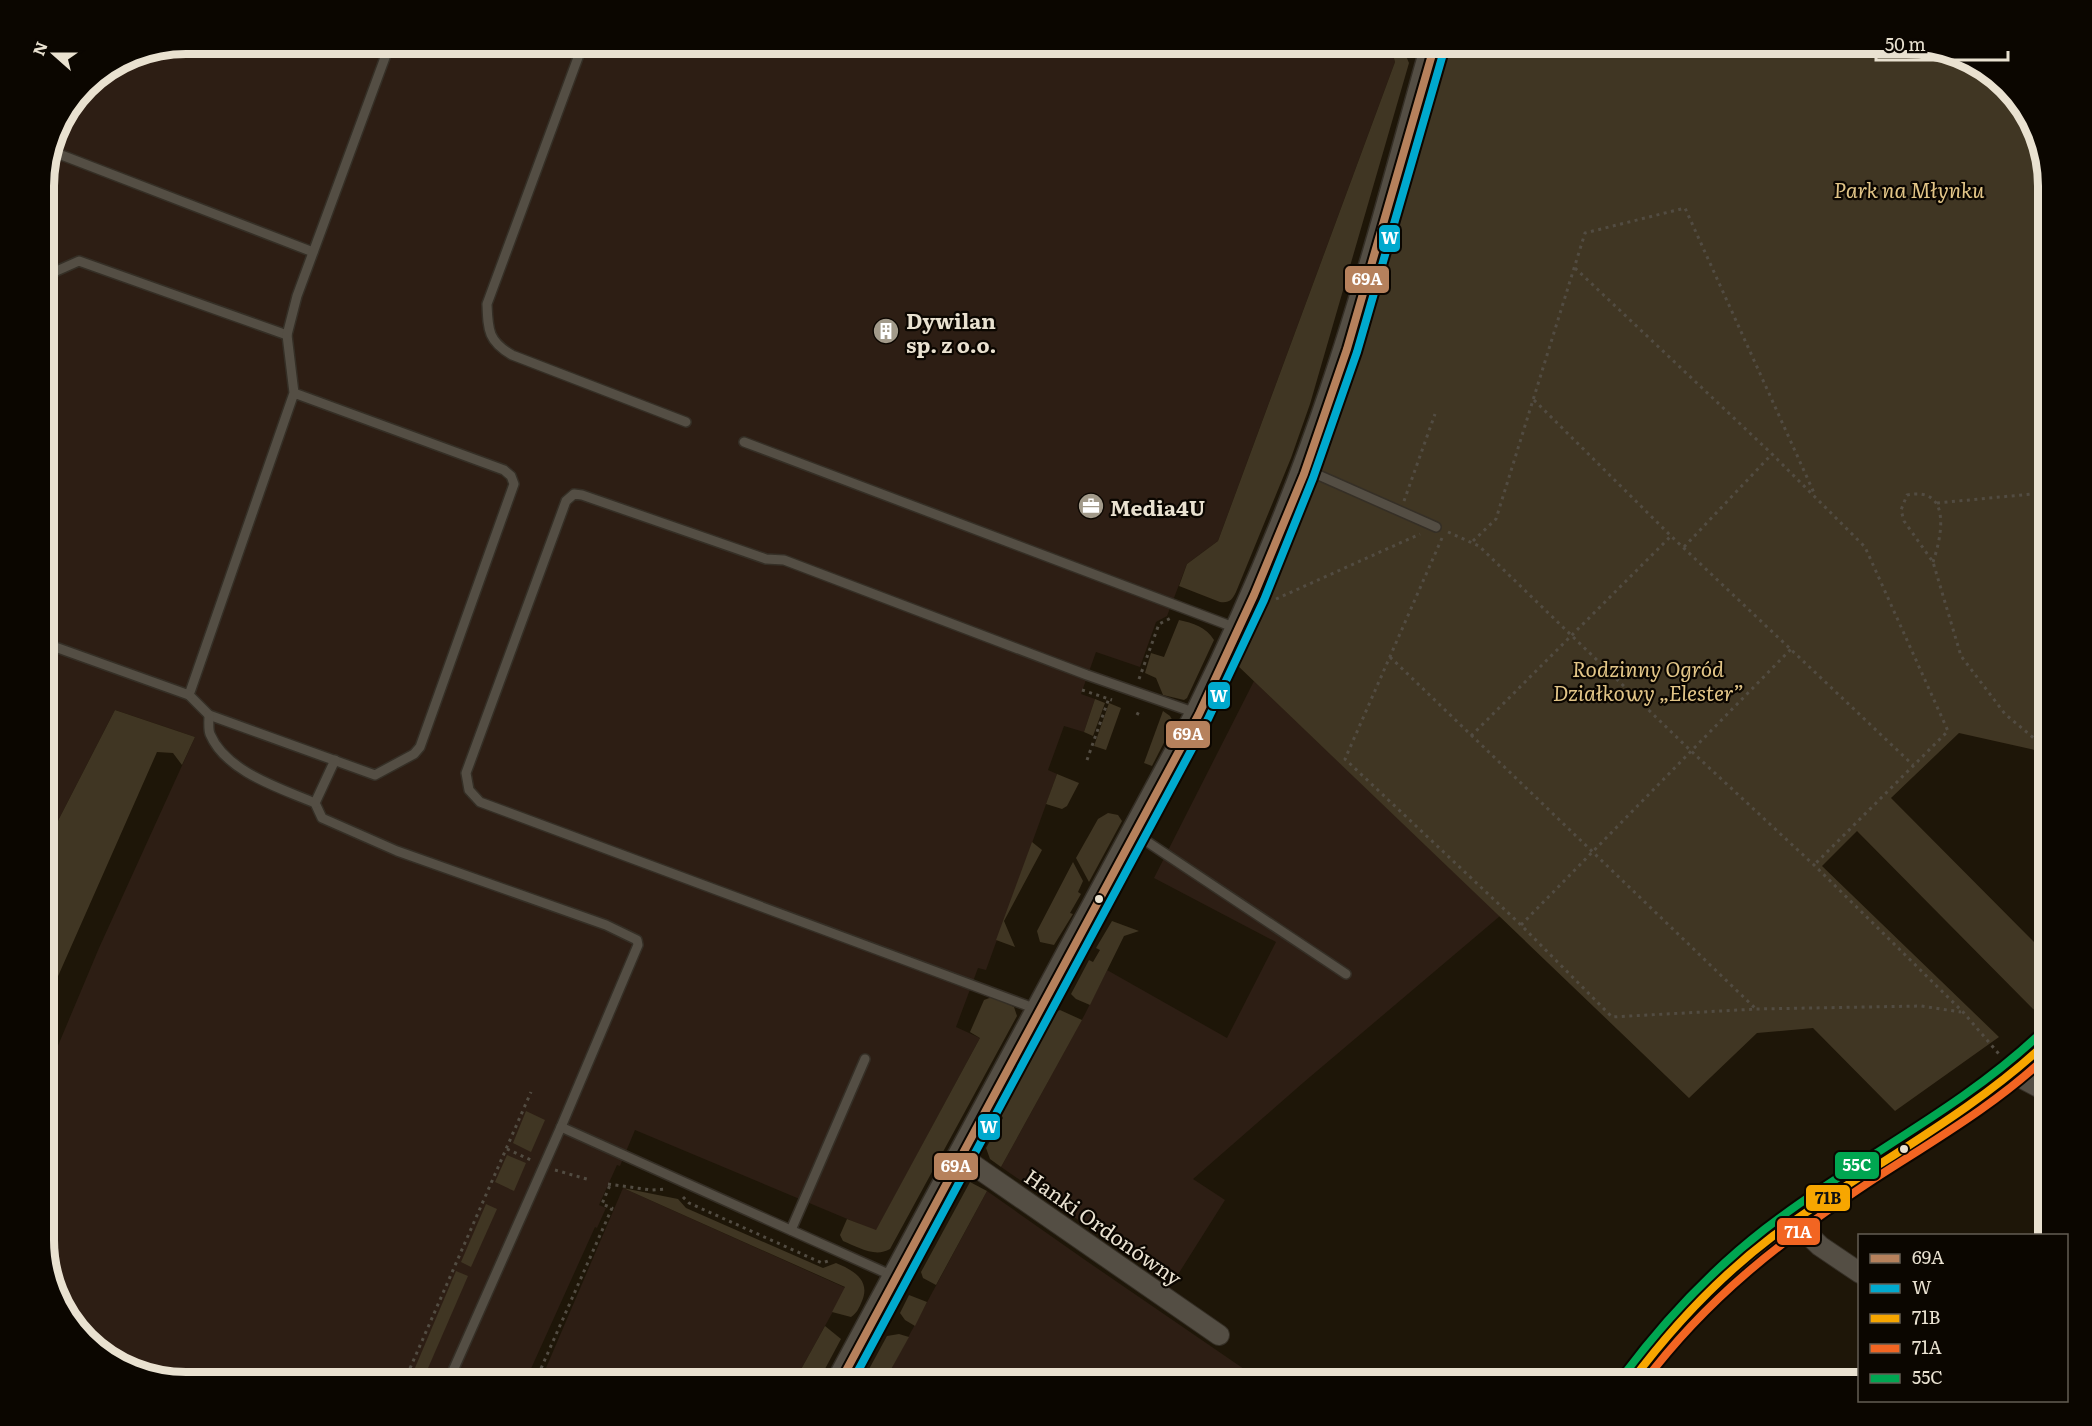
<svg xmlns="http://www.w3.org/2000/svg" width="2092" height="1426" font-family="Literata,serif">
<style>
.industrial{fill:#2d1e14}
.green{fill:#403623}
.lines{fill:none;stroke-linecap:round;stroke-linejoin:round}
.lane-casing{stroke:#352f26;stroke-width:12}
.street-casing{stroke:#352f26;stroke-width:22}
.secondary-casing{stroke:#352f26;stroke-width:30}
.path{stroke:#524c42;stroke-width:3;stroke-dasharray:3 4.5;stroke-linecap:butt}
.lane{stroke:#544e44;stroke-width:9}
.street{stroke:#544e44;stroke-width:20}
.secondary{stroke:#544e44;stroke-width:27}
.bus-1-casing{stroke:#0b0600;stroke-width:12}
.bus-2-casing{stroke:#0b0600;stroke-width:12}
.bus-3-casing{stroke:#0b0600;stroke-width:12}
.bus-4-casing{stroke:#0b0600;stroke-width:12}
.bus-5-casing{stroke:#0b0600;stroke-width:12}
.bus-1{stroke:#b6815c;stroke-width:8}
.bus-2{stroke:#00a9ce;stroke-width:8}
.bus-3{stroke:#f7a600;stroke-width:8}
.bus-4{stroke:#f26522;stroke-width:8}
.bus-5{stroke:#00a651;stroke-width:8}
.bus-dot{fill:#e9e1d0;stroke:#0b0600;stroke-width:2}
.labels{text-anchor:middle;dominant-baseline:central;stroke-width:4.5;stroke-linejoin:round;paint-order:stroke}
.park-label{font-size:21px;font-style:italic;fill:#e2c587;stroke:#0b0600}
.poi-label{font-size:21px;font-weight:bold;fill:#e9e1d0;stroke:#0b0600;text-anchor:start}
.street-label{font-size:21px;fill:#e9e1d0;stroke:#0b0600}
.rim{fill:none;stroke:#e9e1d0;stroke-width:8}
.line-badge{stroke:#0b0600;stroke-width:2}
.badge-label{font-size:16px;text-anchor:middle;font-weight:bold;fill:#fff}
.pale-badge-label{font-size:16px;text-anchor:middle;font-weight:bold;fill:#111}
</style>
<rect width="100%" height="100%" fill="#1e1608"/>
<g class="industrial">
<path d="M186,44H1390L1395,62L1218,541L1187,564L1167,616L1156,622L1140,667L1096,652L1081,694L1095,699L1084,732L1064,726L1048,770L1057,774L986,970L978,968L956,1027L980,1038L876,1231L635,1130L620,1166L617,1165L599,1205L606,1208L597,1228L595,1227L525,1382H186L106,1358L62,1311L44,1249V1079L99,948L195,737L115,710L44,848V235L54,206L44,202V177L58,123L85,85L132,54Z"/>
<path d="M1254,681L1500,916L1304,1082L1193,1179L1225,1200L1172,1284L1001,1167L1085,1014L1107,970L1227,1038L1276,942L1154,878Z"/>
<path d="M623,1188L846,1288L794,1382H540Z"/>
<path d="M987,1191L1088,1262L1263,1382H884Z"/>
</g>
<g class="green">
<path d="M1390,44H1401L1409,63L1310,404L1291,458L1236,592C1232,600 1230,603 1220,602L1179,586L1187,564L1218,541L1395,62Z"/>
<path d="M1447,44H1906L1986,68L2034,123L2048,185V753L1959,733L1891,798L2048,956V1016L2044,1020L1857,831L1822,866L1999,1037L1895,1111L1813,1028L1757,1033L1689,1098L1236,664Z"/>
<path d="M1179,620C1193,623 1206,627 1214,640L1187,698L1184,700L1163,695L1156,678L1145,673L1151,653L1164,657Z"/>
<path d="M1095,699L1105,703L1093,736L1084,732Z"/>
<path d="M1109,703L1121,708L1106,750L1094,746Z"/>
<path d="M115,710L195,737L182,765L173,753L157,752L44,1008V848Z"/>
<path d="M1163,711L1170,716L1174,723L1152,766L1144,763Z"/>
<path d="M1057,774L1079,783L1067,806L1062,809L1046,804Z"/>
<path d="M1108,813L1118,815L1122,821L1089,882L1076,858L1098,819Z"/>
<path d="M1032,842L1042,850L1004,921L1015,947L996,940Z"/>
<path d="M1073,862L1083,881L1078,892L1081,894L1070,913L1073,914L1054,945L1040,942L1037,931Z"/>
<path d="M1112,921L1139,931L1124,936L1090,1005L1076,999L1071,994L1089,960L1093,962L1100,950L1096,948Z"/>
<path d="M992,997L1014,1007L1017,1016L890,1249C875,1258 858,1247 843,1241L840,1235L847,1219L876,1230L980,1038L970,1032L984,1000Z"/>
<path d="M1060,1010L1082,1020L1001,1167L990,1159L986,1148L1003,1118L1000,1112L1052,1013Z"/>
<path d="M526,1111L545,1120L531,1152L513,1143Z"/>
<path d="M507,1155L526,1163L514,1191L495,1182Z"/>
<path d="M970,1182L987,1191L936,1285L923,1278L921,1272Z"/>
<path d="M623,1188L678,1199L686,1208L823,1268L836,1263C853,1270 871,1280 862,1301C859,1308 857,1313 851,1317L832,1312L845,1287Z"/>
<path d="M486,1204L497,1209L471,1267L461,1262Z"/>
<path d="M456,1271L468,1276L422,1382H409Z"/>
<path d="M909,1295L927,1302L915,1326L905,1320L900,1313Z"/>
<path d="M825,1326L841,1339L818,1382H794Z"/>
<path d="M899,1334L909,1337L884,1382H862L887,1336Z"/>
</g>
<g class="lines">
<g class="lane-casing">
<g id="lane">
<path d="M583,44L487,304C488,330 488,341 512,355L686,422"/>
<path d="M51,151L313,252"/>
<path d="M44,296L52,273L79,261L287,335"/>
<path d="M294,393L504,470L511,476L514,484L420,747L414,754L375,775L209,715L189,695L294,393L287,335L297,296L390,44"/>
<path d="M744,442L1236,628"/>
<path d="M1307,470L1436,527"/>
<path d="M44,643L189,695"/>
<path d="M209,715C209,721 208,729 210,734C226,772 280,788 315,803L322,818L397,851L606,925L637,940L638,945L561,1127L448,1382"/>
<path d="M315,803L335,760"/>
<path d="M1137,835L1346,974"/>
<path d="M1039,1010L480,802L469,790L466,773L566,501L574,494L582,495L766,559L784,560L1087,675L1196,713"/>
<path d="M561,1127L893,1276"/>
<path d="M791,1230L865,1059"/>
</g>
</g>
<g class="street-casing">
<g id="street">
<path d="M2012,1073L2048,1092"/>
<path d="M962,1157L1219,1335"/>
<path d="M1794,1221L1820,1246L1860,1273"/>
</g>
</g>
<g class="secondary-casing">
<g id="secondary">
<path d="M840,1382L1199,714C1250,610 1296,502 1333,392C1372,277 1402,160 1435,44"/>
<path d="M1631,1382C1675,1321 1733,1263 1795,1220C1840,1188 1886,1159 1932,1129C1972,1102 2014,1075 2048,1041"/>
</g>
</g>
<g class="path">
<path d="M1575,268L1772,454L1865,547L1948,731L1814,865"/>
<path d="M1534,400L1671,536L1913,765"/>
<path d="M1404,501L1435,414"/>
<path d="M1937,503L2032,494"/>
<path d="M1448,532L1479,546L1690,750L1814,865L1963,1012L1999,1054"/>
<path d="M1442,538L1345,759L1521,925L1612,1017L1756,1009L1921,1006L1961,1012"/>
<path d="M1473,541L1496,519L1585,233L1685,208L1815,495"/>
<path d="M1684,547L1772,454"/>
<path d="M1933,562C1942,536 1952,486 1907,495L1901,510L1904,521L1933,562L1961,656L2005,714L2048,750"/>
<path d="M1276,599L1420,534"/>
<path d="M1390,657L1756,1009"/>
<path d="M1139,679L1159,624L1173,617"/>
<path d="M1082,690L1112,700"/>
<path d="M1137,715L1140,709"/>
<path d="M1471,736L1671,536"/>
<path d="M1087,760L1109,698"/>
<path d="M1521,925L1791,649"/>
<path d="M507,1149L533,1161"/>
<path d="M555,1170L590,1180"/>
<path d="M608,1184L651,1190L666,1189"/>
<path d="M683,1197L689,1203L822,1263L828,1261"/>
<path d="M404,1382L531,1092"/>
<path d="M535,1382L612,1208L602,1204L610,1185"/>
</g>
<use href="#lane" class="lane"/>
<use href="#street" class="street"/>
<use href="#secondary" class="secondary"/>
<g class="bus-1-casing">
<path id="bus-1" d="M840,1382L1199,714L1254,595L1304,474L1347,349L1435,44"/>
</g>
<g class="bus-2-casing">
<path id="bus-2" d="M852,1382L1208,719L1264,600L1313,478L1357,352L1445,47"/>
</g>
<g class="bus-3-casing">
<path id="bus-3" d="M1631,1382C1672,1327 1719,1277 1773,1236C1863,1169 1967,1118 2048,1041"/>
</g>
<g class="bus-4-casing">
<path id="bus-4" d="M1644,1382C1708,1297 1782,1240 1871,1181C1931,1142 1996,1105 2048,1055"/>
</g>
<g class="bus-5-casing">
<path id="bus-5" d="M1623,1376C1664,1321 1711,1271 1765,1229C1854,1160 1959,1111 2041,1033"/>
</g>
<use href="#bus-1" class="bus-1"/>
<use href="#bus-2" class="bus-2"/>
<use href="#bus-3" class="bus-3"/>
<use href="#bus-4" class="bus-4"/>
<use href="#bus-5" class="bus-5"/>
</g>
<defs>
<g id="building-disc" transform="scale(1.35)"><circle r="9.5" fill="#a29a8a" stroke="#0b0600"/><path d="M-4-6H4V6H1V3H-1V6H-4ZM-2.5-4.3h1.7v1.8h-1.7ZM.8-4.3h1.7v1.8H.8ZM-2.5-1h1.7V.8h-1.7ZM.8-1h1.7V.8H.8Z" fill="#fff"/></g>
<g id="office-disc" transform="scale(1.35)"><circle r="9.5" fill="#a29a8a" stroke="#0b0600"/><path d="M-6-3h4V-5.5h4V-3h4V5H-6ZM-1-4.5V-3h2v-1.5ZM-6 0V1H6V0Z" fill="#fff"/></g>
</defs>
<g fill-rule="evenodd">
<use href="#building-disc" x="886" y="331"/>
<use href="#office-disc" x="1091" y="506"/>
</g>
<g class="bus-dot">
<circle cx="1099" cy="899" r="5"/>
<circle cx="1904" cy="1149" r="5"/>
</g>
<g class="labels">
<g class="park-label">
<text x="1909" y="188">Park na Młynku</text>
<text x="1648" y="667">Rodzinny Ogród<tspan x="1648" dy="24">Działkowy „Elester”</tspan></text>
</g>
<g class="poi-label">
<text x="906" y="319">Dywilan<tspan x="906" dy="24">sp. z o.o.</tspan></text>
<text x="1110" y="506">Media4U</text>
</g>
<g class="street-label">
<text transform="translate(1104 1226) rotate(35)">Hanki Ordonówny</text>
</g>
</g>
<path d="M0 0H2092V1426H0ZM186 54H1906A132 132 0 0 1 2038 186V1240A132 132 0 0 1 1906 1372H186A132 132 0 0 1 54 1240V186A132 132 0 0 1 186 54Z" fill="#0b0600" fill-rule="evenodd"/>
<path class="rim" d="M186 54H1906A132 132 0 0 1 2038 186V1240A132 132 0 0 1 1906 1372H186A132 132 0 0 1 54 1240V186A132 132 0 0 1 186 54Z"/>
<g class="line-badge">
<rect x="1378" y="224" width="23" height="29" rx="6" fill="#00a9ce"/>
<rect x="1344" y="265" width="46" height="29" rx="6" fill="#b6815c"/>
<rect x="1207" y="681" width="24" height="29" rx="6" fill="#00a9ce"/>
<rect x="1165" y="720" width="46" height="29" rx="6" fill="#b6815c"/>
<rect x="977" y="1113" width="24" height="28" rx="6" fill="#00a9ce"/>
<rect x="1834" y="1151" width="46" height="29" rx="6" fill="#00a651"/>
<rect x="933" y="1152" width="46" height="29" rx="6" fill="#b6815c"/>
<rect x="1805" y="1184" width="46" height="28" rx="6" fill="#f7a600"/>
<rect x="1776" y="1217" width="45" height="29" rx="6" fill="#f26522"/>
</g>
<g class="badge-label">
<text x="1390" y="244">W</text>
<text x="1367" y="285">69A</text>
<text x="1219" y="702">W</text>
<text x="1188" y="740">69A</text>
<text x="989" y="1133">W</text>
<text x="1857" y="1171">55C</text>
<text x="956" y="1172">69A</text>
<text x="1798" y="1238">71A</text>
</g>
<g class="pale-badge-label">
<text x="1828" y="1204">71B</text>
</g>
<rect x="1858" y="1234" width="210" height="168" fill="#0b0600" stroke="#645e53" stroke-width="1.5"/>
<rect x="1870" y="1254" width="30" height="9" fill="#b6815c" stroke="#645e53" stroke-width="1.5"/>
<text x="1912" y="1264" font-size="18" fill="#e9e1d0">69A</text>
<rect x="1870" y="1284" width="30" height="9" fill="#00a9ce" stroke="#645e53" stroke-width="1.5"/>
<text x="1912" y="1294" font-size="18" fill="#e9e1d0">W</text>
<rect x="1870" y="1314" width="30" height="9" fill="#f7a600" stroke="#645e53" stroke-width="1.5"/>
<text x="1912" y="1324" font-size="18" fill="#e9e1d0">71B</text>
<rect x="1870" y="1344" width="30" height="9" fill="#f26522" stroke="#645e53" stroke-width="1.5"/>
<text x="1912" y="1354" font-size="18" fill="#e9e1d0">71A</text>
<rect x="1870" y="1374" width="30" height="9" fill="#00a651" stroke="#645e53" stroke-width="1.5"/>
<text x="1912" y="1384" font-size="18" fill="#e9e1d0">55C</text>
<g transform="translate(54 54) rotate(291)" stroke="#0b0600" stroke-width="4.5" paint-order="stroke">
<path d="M0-4.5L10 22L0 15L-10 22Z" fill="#e9e1d0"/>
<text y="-9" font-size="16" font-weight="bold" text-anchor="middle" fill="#e9e1d0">N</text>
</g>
<path d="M1876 51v9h132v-9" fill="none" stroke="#e9e1d0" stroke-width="3"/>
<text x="1885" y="51" font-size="18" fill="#e9e1d0" stroke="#0b0600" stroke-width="4.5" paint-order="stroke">50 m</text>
</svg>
